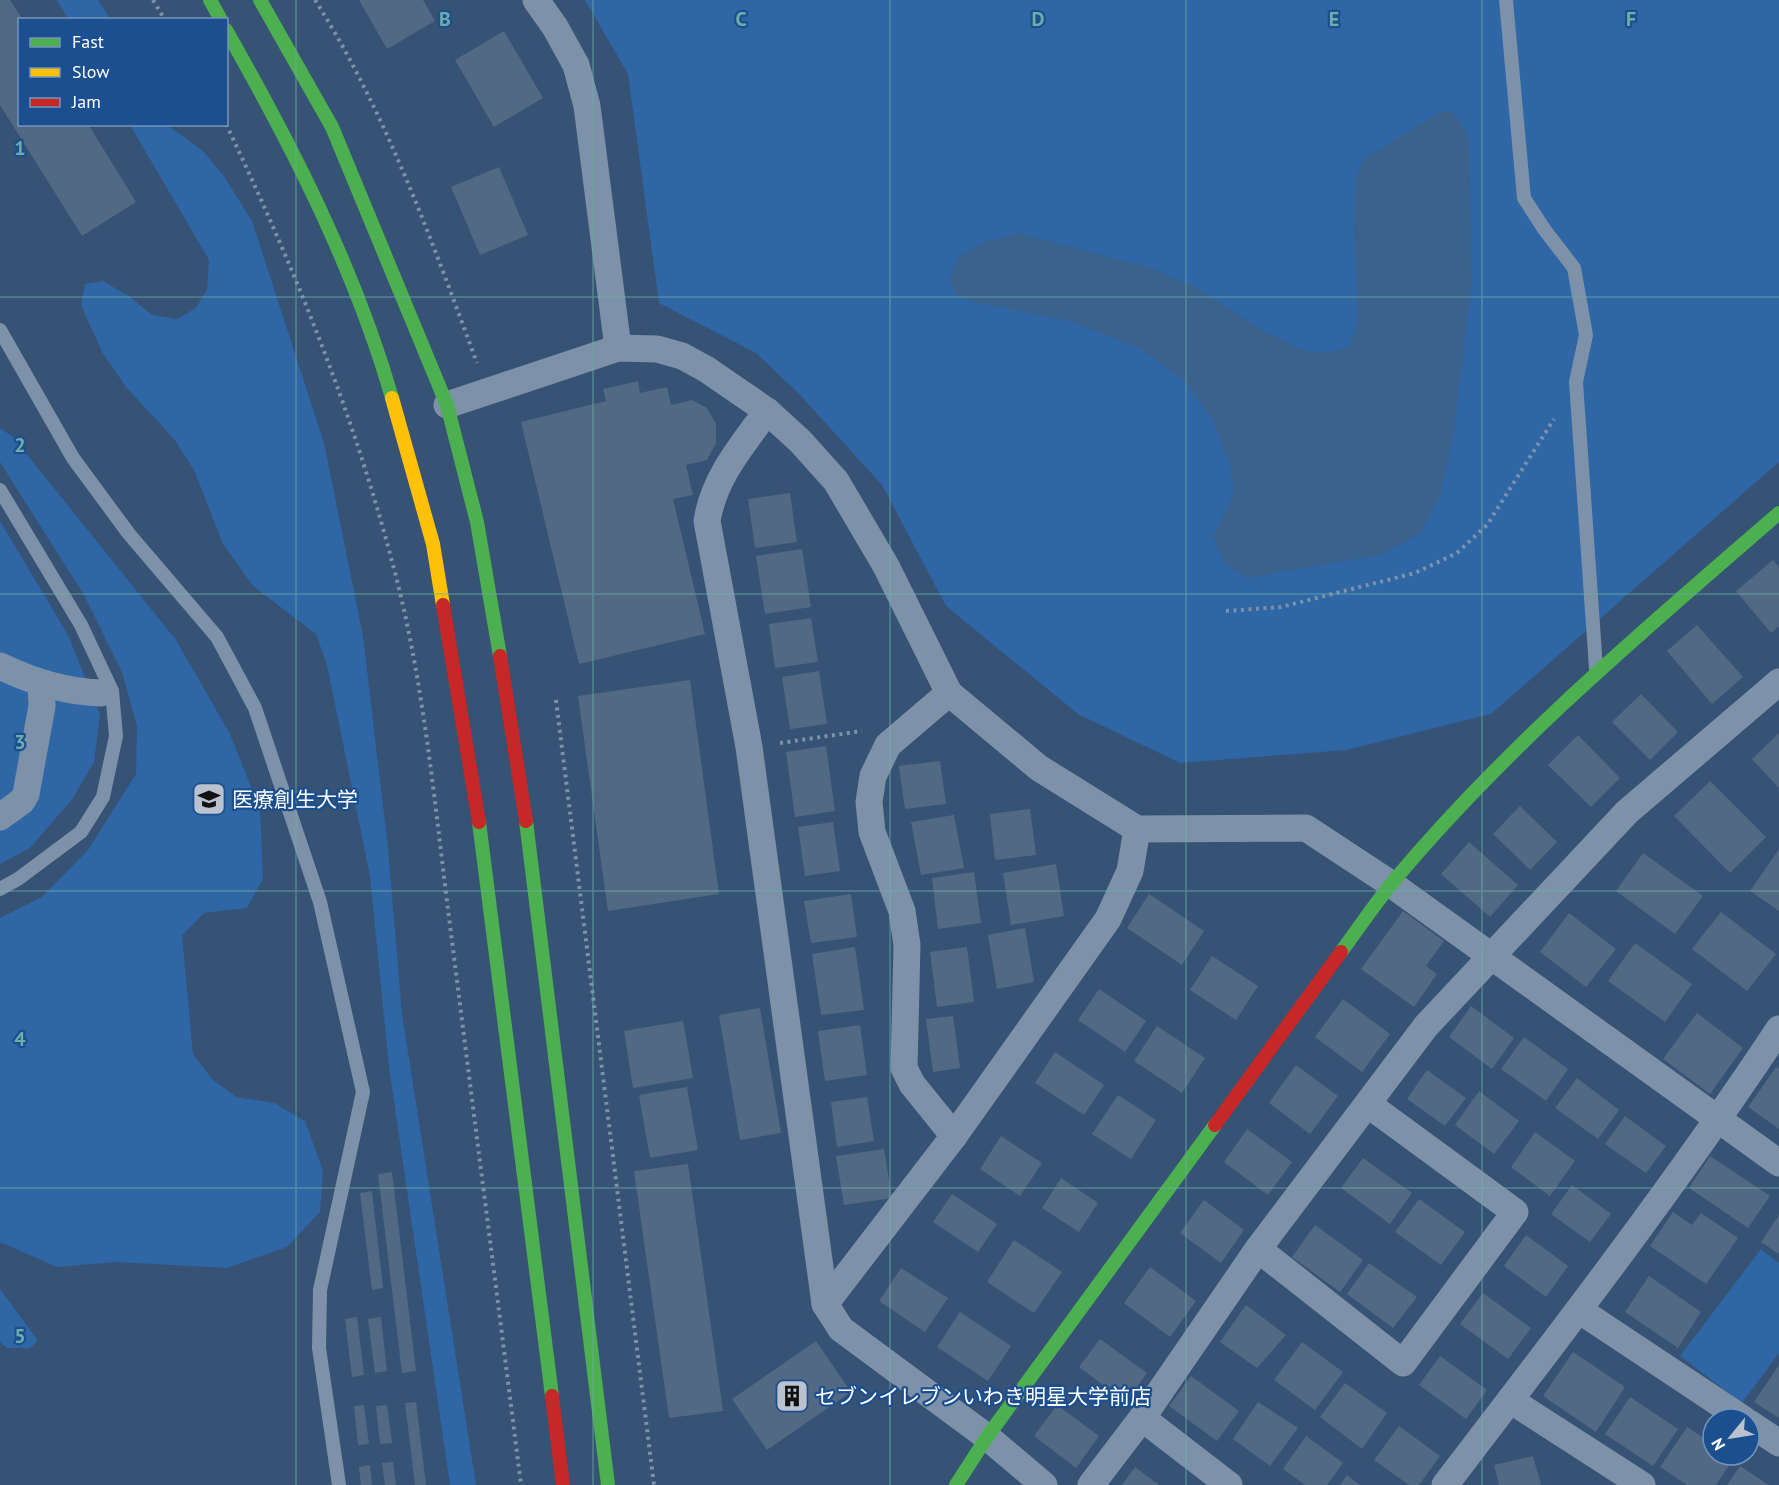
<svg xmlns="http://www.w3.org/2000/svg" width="1779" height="1485" font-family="'PT Sans','Noto Sans JP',sans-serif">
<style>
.green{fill:#2f66a5}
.water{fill:#3b618d}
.building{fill:#526984}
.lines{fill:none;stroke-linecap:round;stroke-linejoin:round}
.path{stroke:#7d92a8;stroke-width:4;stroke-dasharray:3 4.5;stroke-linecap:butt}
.lane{stroke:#7d92a8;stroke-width:14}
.street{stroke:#7d92a8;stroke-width:27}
.fast{stroke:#4caf50;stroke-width:14}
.slow{stroke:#ffc107;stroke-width:14}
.jam{stroke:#c62828;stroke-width:14}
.grid{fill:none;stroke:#6fada8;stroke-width:1.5;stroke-opacity:0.55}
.labels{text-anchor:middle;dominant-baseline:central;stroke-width:4.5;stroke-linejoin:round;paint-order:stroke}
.poi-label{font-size:21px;fill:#fff;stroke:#1b4f8f;text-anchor:start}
.grid-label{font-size:20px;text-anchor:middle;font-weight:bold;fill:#6fada8;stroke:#1b4f8f;stroke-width:4.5;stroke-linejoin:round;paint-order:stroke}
</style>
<rect width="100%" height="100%" fill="#365274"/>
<g class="green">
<path d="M57,0H98L110,19H68Z"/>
<path d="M585,0H1779V462L1491,714L1347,750L1180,763L1078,714L946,606L882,485L799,394L756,353L659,303L628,74Z"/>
<path d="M130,125H167L203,151L223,175L252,221L324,443L363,636L388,848L402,1014L476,1485H450L389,1067L370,876L327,665L316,634L253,586L223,544L194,470L174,439L126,387L102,352L81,305L85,284L103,281L130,297L152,315L177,319L196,308L207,290L209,260Z"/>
<path d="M0,428L13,437L176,640L230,734L260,809L263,879L247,908L204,913L182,935L193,1054L212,1079L236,1097L274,1103L305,1121L323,1171L320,1212L287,1247L227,1268L116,1262L57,1267L0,1242V918L42,897L88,850L136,774L137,726L122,672L84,595L0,462Z"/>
<path d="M0,521L68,635L100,714L94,762L73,798L30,848L0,864Z"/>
<path d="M1761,1249L1779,1263V1353L1742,1403L1680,1356Z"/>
<path d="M0,1289L38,1341L30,1348H7L0,1342Z"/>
</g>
<path class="water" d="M1442,111L1454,113L1469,137L1472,284L1453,436L1441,493L1421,533L1382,555L1247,578L1224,563L1213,536L1234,493L1230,464L1211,417L1184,380L1139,348L1070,321L978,303L957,296L949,280L958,257L985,242L1019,233L1151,268L1195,287L1264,331L1310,353L1334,351L1350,346L1358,318L1354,231L1355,180L1364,159Z"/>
<g class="building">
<path d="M0,0H10L23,20H20V124H88L136,202L82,236L0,105Z"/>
<path d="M359,0H423L435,21L387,49Z"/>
<path d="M504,31L543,98L494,127L455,60Z"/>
<path d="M499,167L528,235L480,255L451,187Z"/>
<path d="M638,381L640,393L667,387L671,405L692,400L707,408L716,424V443L707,460L686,465L693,495L673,499L705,634L579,664L521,422L606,401L603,389Z"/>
<path d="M790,493L797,542L755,548L748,499Z"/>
<path d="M802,549L811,607L765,614L756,556Z"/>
<path d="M1773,560L1779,567V626L1771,633L1736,591Z"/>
<path d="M811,618L818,662L775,668L769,624Z"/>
<path d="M1697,625L1743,677L1712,704L1667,651Z"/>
<path d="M819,671L827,724L790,729L782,677Z"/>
<path d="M690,680L719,894L608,911L578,696Z"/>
<path d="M1641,694L1678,732L1650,760L1612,722Z"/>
<path d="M1779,733V788L1752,759Z"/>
<path d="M1578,735L1620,778L1591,807L1548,765Z"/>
<path d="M826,746L835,811L795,817L786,752Z"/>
<path d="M940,761L946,804L905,809L899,766Z"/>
<path d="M1710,781L1766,837L1730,873L1674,816Z"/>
<path d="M1520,806L1557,842L1530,870L1493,834Z"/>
<path d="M1030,809L1036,855L995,860L990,814Z"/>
<path d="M954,815L964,868L921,875L911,822Z"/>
<path d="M833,822L840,871L805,876L798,827Z"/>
<path d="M1469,842L1518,885L1490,917L1441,874Z"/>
<path d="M1779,849V911L1750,891Z"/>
<path d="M1643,853L1703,896L1675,934L1616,891Z"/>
<path d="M1056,864L1064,916L1011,925L1003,873Z"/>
<path d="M974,872L981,923L938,929L932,878Z"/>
<path d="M851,894L857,937L811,943L804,901Z"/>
<path d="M1149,894L1204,931L1182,965L1127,928Z"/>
<path d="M1403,911L1444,941L1426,966L1437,974L1414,1007L1361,969Z"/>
<path d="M1721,912L1776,954L1747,991L1692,949Z"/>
<path d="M1569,913L1616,949L1586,987L1540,952Z"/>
<path d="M1025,928L1034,982L997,989L988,935Z"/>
<path d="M1635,943L1692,984L1665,1022L1608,981Z"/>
<path d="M855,947L864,1010L821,1015L812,954Z"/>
<path d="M967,947L974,1002L937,1007L930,952Z"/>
<path d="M1212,956L1258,986L1236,1020L1190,990Z"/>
<path d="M1099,989L1146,1021L1125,1052L1078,1020Z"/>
<path d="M1343,999L1390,1034L1362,1072L1315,1037Z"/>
<path d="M1471,1006L1514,1038L1492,1069L1449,1037Z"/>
<path d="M760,1008L781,1133L740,1140L719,1015Z"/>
<path d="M1697,1013L1743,1048L1710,1094L1663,1059Z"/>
<path d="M953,1016L960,1068L933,1072L926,1019Z"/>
<path d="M683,1021L693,1078L633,1088L624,1031Z"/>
<path d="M860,1025L867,1075L825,1081L818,1031Z"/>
<path d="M1157,1026L1205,1058L1182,1093L1134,1061Z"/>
<path d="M1524,1037L1568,1069L1546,1101L1501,1069Z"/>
<path d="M1055,1052L1104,1085L1084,1115L1035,1083Z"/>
<path d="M1296,1065L1338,1096L1310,1134L1269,1103Z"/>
<path d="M1776,1067L1779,1069V1129L1748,1107Z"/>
<path d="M1427,1070L1466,1098L1445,1126L1407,1099Z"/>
<path d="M1577,1078L1619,1110L1598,1139L1555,1108Z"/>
<path d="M687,1087L698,1150L650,1158L639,1095Z"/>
<path d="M1479,1091L1519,1121L1494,1154L1455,1125Z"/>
<path d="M1118,1095L1156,1120L1131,1159L1092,1134Z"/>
<path d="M867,1097L874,1141L837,1147L831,1102Z"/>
<path d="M1625,1116L1666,1146L1646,1173L1605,1144Z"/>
<path d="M1247,1129L1292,1162L1268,1195L1224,1162Z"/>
<path d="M1535,1132L1575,1161L1550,1196L1511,1167Z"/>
<path d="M1001,1136L1042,1163L1020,1196L980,1169Z"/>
<path d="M884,1149L892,1198L844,1205L836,1156Z"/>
<path d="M1710,1156L1770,1196L1748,1228L1689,1188Z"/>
<path d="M1363,1158L1412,1193L1390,1224L1341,1188Z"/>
<path d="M688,1164L723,1411L669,1418L634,1171Z"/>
<path d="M392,1172L416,1371L402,1373L378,1174Z"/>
<path d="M1061,1178L1098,1203L1079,1232L1042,1208Z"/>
<path d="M1572,1185L1611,1214L1590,1242L1551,1214Z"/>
<path d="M372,1191L383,1288L372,1290L360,1193Z"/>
<path d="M952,1194L997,1224L978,1252L933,1222Z"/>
<path d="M1419,1199L1465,1232L1441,1265L1395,1232Z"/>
<path d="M1204,1200L1244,1230L1221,1263L1180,1233Z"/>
<path d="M1673,1212L1692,1225L1701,1213L1738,1238L1706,1284L1650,1246Z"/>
<path d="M1779,1215V1254L1761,1242Z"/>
<path d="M1315,1225L1363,1260L1340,1292L1292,1257Z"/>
<path d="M1526,1235L1568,1266L1546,1297L1504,1266Z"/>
<path d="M1014,1240L1062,1272L1034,1313L987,1282Z"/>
<path d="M1369,1263L1417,1297L1393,1328L1347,1294Z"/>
<path d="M1150,1267L1196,1301L1170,1337L1124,1303Z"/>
<path d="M901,1268L948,1298L925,1332L879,1301Z"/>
<path d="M1649,1276L1701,1312L1678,1348L1625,1312Z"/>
<path d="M1483,1293L1531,1328L1508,1359L1460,1324Z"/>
<path d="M1246,1305L1286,1335L1257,1368L1220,1342Z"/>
<path d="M960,1312L1011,1346L988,1381L937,1347Z"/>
<path d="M357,1317L364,1375L352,1377L345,1319Z"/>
<path d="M381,1317L387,1371L375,1373L368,1319Z"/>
<path d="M1100,1339L1147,1373L1126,1402L1079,1367Z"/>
<path d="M816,1341L851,1392L767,1450L732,1399Z"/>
<path d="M1302,1342L1343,1372L1315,1410L1274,1380Z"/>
<path d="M1573,1352L1625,1387L1596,1432L1543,1396Z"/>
<path d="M1440,1356L1487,1390L1466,1419L1419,1385Z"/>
<path d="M1779,1365V1418L1754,1402Z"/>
<path d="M1191,1376L1239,1411L1217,1441L1169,1406Z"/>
<path d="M1345,1383L1387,1413L1362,1449L1320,1417Z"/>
<path d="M1630,1397L1678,1429L1653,1466L1605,1434Z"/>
<path d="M416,1402L426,1485H415L405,1403Z"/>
<path d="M1258,1402L1298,1428L1270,1466L1233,1439Z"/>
<path d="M364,1405L369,1444L358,1445L354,1406Z"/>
<path d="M387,1405L392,1443L380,1444L376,1406Z"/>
<path d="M1057,1405L1099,1436L1076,1468L1034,1436Z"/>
<path d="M1399,1426L1440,1456L1419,1485H1409L1374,1460Z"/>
<path d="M1687,1427L1713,1444V1455H1729L1734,1458L1716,1485H1687L1660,1467Z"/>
<path d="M1306,1436L1343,1463L1327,1485H1305L1283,1469Z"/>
<path d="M1533,1456L1541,1485H1499L1494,1465Z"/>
<path d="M393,1462L396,1485H385L382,1463Z"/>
<path d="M370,1465L372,1485H361L359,1467Z"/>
<path d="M1740,1466L1769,1485H1727Z"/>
<path d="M1135,1467L1159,1485H1122Z"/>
<path d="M1347,1475L1360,1485H1340Z"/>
</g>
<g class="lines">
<g class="path">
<path d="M153,0L165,20"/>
<path d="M315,0C385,110 432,241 477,363"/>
<path d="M226,124C294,267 353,412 393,565C425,685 435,810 451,933C474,1117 498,1301 521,1485"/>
<path d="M1226,611L1281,607L1415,573L1457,553L1487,525L1554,419"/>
<path d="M556,700L654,1485"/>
<path d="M780,743L862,731"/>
</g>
<g class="lane">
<path d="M1506,0L1524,198L1544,229L1574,268L1586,335L1576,382L1596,668"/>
<path d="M0,330L73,458L129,534L217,637L255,708L320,902L363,1092L320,1290L319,1348L339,1485"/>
<path d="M0,490L81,625L112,691L116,736L103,797L81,832L18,879L0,889"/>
</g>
<g class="street">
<path d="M536,0L555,27L576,65L587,106L618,348"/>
<path d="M447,405L618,348L657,349L682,356L706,369L767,411L800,441L836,481L886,566L949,693L1039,768L1137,829L1306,828L1391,884L1779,1163"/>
<path d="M767,411C742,446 714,477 707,521L749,747L825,1304L841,1329L987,1437L1044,1485"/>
<path d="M0,666C33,682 65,692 101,693"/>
<path d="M949,693L888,745L873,776L869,802L872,832L902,911L907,945L904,1068L912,1084L954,1136"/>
<path d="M0,817L22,801L26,794L42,706L41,684"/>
<path d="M1258,1249L1403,1363L1515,1212L1369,1105"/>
<path d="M825,1304L954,1136L1108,919L1130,871L1137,829"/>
<path d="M1579,1310L1743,1419"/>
<path d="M1510,1400L1642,1485"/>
<path d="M1142,1418L1229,1485"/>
<path d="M1749,1423L1779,1443"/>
<path d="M1091,1485L1142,1418L1258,1249L1426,1026L1627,812L1779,682"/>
<path d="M1445,1485C1560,1335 1675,1186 1779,1029"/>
</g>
<g class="fast">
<path d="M210,0L221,20"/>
<path d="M260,0L332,127L447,405L477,522L500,656"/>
<path d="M226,30C292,146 355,269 392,398"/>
<path d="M526,821L608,1485"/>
<path d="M479,822L552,1396"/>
<path d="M1341,952C1358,929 1374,905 1392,883C1507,745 1644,630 1779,513"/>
<path d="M956,1485L987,1437L1215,1125"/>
</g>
<path class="slow" d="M392,398L433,544L443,605"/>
<g class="jam">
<path d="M443,605L479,822"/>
<path d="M500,656L526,821"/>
<path d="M1215,1125L1341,952"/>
<path d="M552,1396L563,1485"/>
</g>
</g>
<path class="grid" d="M296,0V1485M593,0V1485M890,0V1485M1186,0V1485M1482,0V1485M0,297H1779M0,594H1779M0,891H1779M0,1188H1779"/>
<defs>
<g id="university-square" transform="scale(1.725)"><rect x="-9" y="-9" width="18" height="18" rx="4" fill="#b9c2ce" stroke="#1b4f8f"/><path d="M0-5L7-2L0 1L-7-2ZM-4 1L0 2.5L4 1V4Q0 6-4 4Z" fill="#111"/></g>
<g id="building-square" transform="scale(1.725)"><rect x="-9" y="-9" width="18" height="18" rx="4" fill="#b9c2ce" stroke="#1b4f8f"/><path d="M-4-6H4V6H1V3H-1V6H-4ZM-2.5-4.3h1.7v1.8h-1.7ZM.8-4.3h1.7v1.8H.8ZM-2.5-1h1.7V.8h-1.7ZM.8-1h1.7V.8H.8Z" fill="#111"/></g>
</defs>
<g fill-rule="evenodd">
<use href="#university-square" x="209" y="799"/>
<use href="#building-square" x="792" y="1396"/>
</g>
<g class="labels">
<g class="poi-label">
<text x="232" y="799">医療創生大学</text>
<text x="815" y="1396">セブンイレブンいわき明星大学前店</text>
</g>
</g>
<g class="grid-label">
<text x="445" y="26">B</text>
<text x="741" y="26">C</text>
<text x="1038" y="26">D</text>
<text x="1334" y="26">E</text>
<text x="1631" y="26">F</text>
<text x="20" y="155">1</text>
<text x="20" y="452">2</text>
<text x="20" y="749">3</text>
<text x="20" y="1046">4</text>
<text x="20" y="1343">5</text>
</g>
<rect x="18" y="18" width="210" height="108" fill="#1b4f8f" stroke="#7695bc" stroke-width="1.5"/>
<rect x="30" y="38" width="30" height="9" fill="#4caf50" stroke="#7695bc" stroke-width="1.5"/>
<text x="72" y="48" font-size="18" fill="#ffffff">Fast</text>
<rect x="30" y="68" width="30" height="9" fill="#ffc107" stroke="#7695bc" stroke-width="1.5"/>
<text x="72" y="78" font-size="18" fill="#ffffff">Slow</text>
<rect x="30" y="98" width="30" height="9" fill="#c62828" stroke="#7695bc" stroke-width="1.5"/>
<text x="72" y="108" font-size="18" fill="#ffffff">Jam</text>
<g transform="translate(1731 1437) rotate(240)"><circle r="28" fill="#1b4f8f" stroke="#7695bc" stroke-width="1.5"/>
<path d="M0-4.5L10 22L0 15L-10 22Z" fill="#b9c2ce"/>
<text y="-9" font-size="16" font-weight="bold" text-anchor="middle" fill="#ffffff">N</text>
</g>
</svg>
